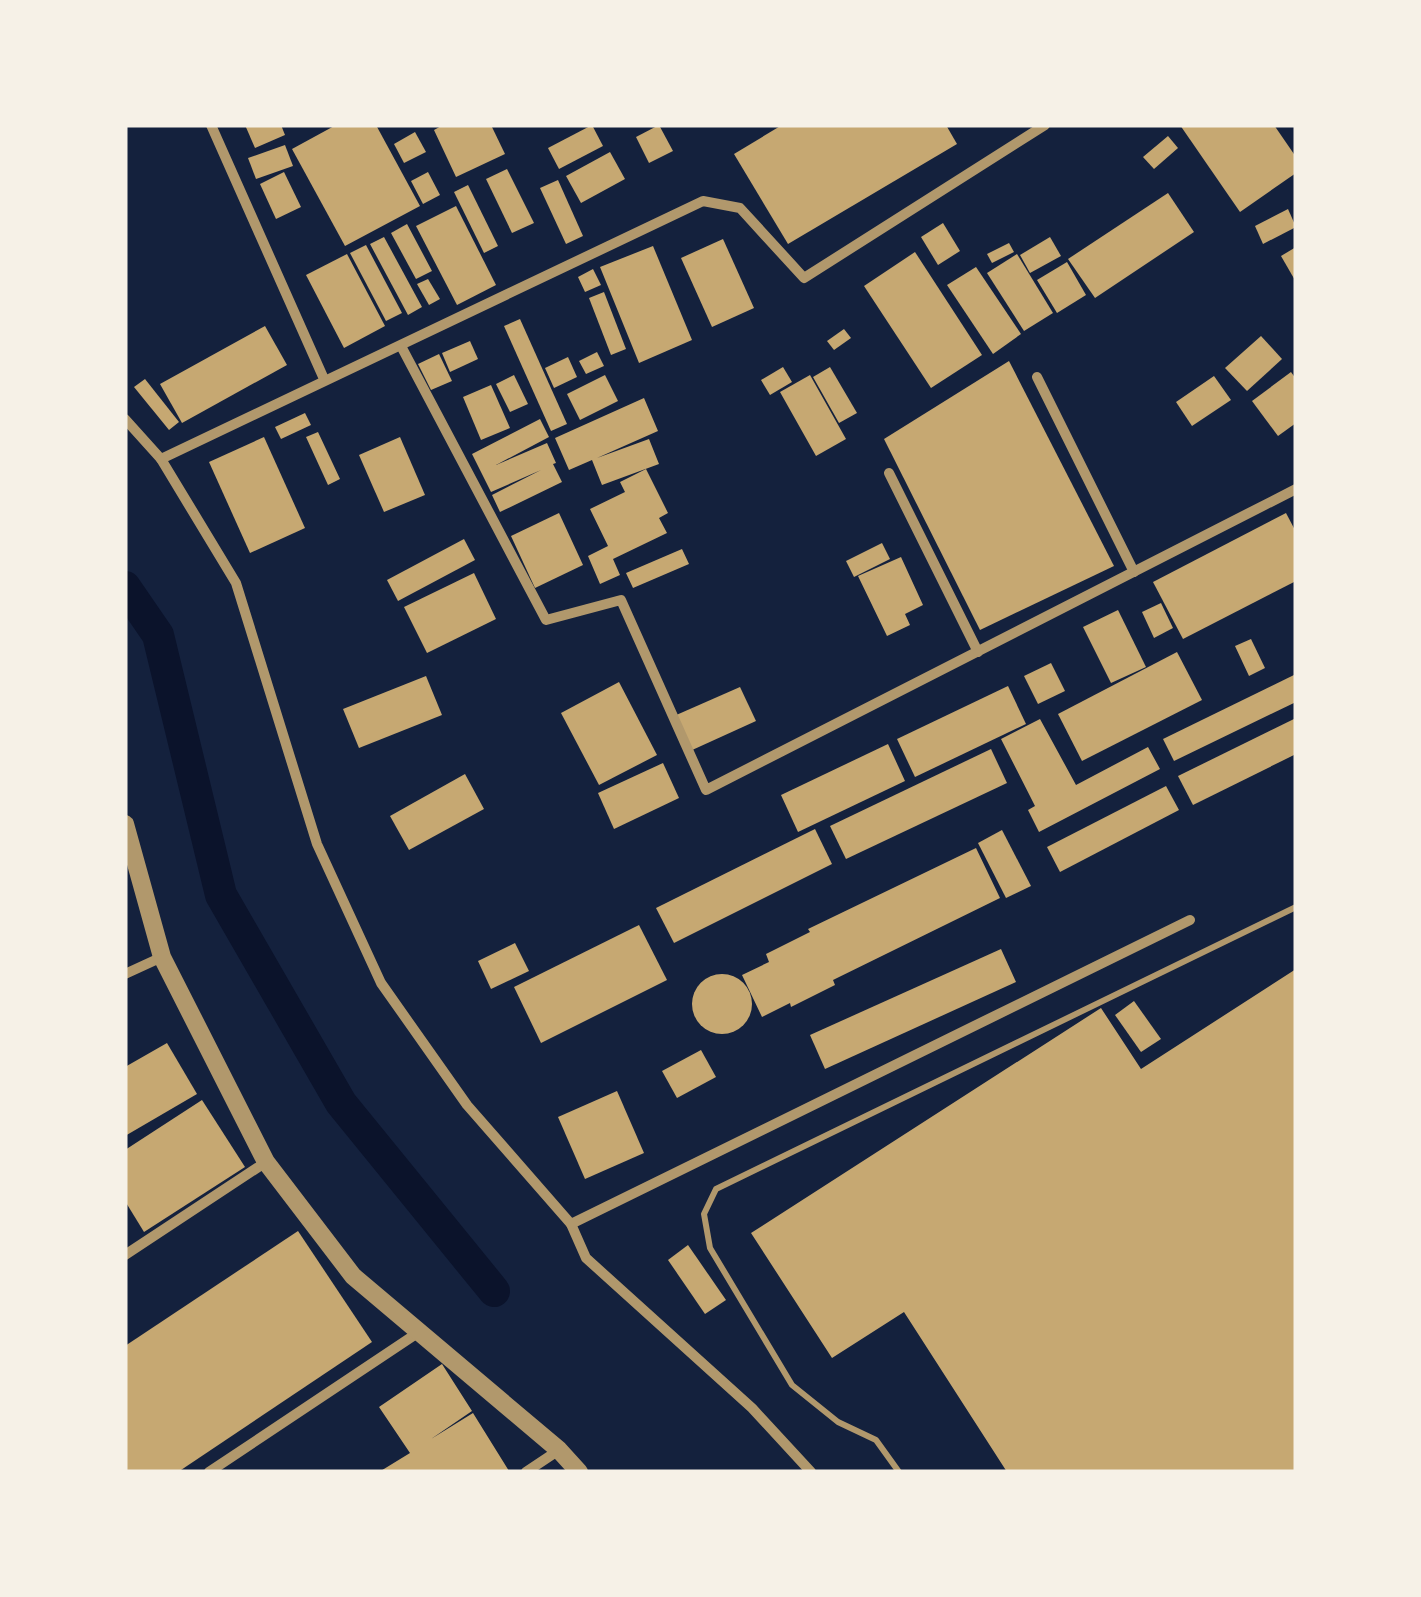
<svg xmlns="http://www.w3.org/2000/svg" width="1421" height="1597" font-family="Barlow,sans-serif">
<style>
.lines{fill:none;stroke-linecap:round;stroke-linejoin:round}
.canal{stroke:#0b132b;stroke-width:32}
.building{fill:#c6a872}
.service{stroke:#b1986c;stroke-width:6}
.minor{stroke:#b1986c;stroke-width:10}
.tertiary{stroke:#b1986c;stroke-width:18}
</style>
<rect width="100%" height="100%" fill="#14213d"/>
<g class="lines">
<path class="canal" d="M125,587L158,635L221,895L341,1103L494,1291"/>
</g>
<g class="building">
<path d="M245,125H281L285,135L255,148Z"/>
<path d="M336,125H376L420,206L345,246L292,149Z"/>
<path d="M443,125H491L505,154L456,177L434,130Z"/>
<path d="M592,125L603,146L559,169L548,148Z"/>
<path d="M659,125L673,151L649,163L636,137Z"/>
<path d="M782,125H946L957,144L788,244L734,154Z"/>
<path d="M1180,125H1274L1296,157V173L1240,212Z"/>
<path d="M415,132L426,152L404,163L394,144Z"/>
<path d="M1168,136L1178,148L1154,169L1143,157Z"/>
<path d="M285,145L293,166L256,179L248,158Z"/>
<path d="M610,152L625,179L581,203L566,176Z"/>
<path d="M507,169L534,223L512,233L486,179Z"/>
<path d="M284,172L301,207L276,219L260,184Z"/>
<path d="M428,172L440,195L423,204L411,181Z"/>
<path d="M558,180L583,236L566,244L540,188Z"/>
<path d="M468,185L498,246L484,253L454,192Z"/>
<path d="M1168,193L1194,232L1095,298L1068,259Z"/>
<path d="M456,206L496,285L457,305L416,226Z"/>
<path d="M1288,209L1296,227L1263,244L1255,226Z"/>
<path d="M943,223L960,251L938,265L921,237Z"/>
<path d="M407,224L432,271L416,279L391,233Z"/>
<path d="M384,237L422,307L408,315L370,244Z"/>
<path d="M1050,237L1061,256L1030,273L1020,255Z"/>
<path d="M723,239L754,308L712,327L681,258Z"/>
<path d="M1009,243L1014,252L992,263L987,254Z"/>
<path d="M366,245L402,313L386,321L350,253Z"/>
<path d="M653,246L692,340L639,363L600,267Z"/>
<path d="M1296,247V282L1281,256Z"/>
<path d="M915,252L982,355L931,388L864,286Z"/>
<path d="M347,254L385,326L344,348L306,275Z"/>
<path d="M1017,254L1053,313L1024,331L987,273Z"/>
<path d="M1067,262L1086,295L1057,313L1037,280Z"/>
<path d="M976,267L1021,334L993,354L947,285Z"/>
<path d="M593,269L601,285L585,292L578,277Z"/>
<path d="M428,279L440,299L429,305L417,284Z"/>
<path d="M604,292L626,349L611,355L589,298Z"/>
<path d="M520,319L567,424L551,431L504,326Z"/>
<path d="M265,326L287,365L182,423L160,384Z"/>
<path d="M844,329L851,338L834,350L827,341Z"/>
<path d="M1261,336L1282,359L1247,391L1225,368Z"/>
<path d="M470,341L478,359L450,372L442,353Z"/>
<path d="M597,352L604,366L586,374L579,361Z"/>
<path d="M439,354L452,381L431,390L418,364Z"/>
<path d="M568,357L577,377L554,388L545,368Z"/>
<path d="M1009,361L1114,566L980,630L884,439Z"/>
<path d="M783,367L792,382L770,395L761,380Z"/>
<path d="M830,367L857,413L839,423L813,377Z"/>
<path d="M1291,372L1296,379V423L1278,436L1252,401Z"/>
<path d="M514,375L528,404L510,412L496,384Z"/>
<path d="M605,375L618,401L580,420L567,394Z"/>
<path d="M810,375L846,439L816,456L780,392Z"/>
<path d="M1214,376L1231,400L1192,426L1176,402Z"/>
<path d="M145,379L179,422L169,430L134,387Z"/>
<path d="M491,385L510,428L481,440L463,397Z"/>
<path d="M644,398L658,431L597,458L649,439L659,464L602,485L592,460L569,470L555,438Z"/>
<path d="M305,413L311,425L281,439L275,427Z"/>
<path d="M540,419L549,437L496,465L547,443L556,463L553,464L562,482L500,512L492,495L541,470L491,492L472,454Z"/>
<path d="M318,432L340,479L328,485L306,437Z"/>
<path d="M264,437L305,528L250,553L209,462Z"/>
<path d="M400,437L425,495L384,512L359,455Z"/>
<path d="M646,469L668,513L659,518L667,533L613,559L620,575L600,584L588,556L608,546L590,509L625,492L620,482Z"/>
<path d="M559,513L583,565L535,588L511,536Z"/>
<path d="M1286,513L1296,532V581L1183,639L1153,582Z"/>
<path d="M464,539L475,560L398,601L387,580Z"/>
<path d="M882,543L890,559L854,577L846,561Z"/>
<path d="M682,549L689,564L633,588L626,573Z"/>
<path d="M901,557L923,605L905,614L910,625L887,636L858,576Z"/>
<path d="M474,573L496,619L427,653L404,607Z"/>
<path d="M1161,603L1173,628L1154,638L1142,612Z"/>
<path d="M1118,610L1146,667L1111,683L1083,627Z"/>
<path d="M1251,639L1265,668L1249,676L1235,646Z"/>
<path d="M1177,652L1202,700L1082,761L1058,714Z"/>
<path d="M1051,663L1065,691L1038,704L1024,676Z"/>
<path d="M1296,674V702L1174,761L1163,739Z"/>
<path d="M426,676L442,715L359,748L343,709Z"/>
<path d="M619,682L657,755L599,785L561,713Z"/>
<path d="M1008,686L1026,724L915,777L897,739Z"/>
<path d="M740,687L756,721L690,751L674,716Z"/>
<path d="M1296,718V754L1193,805L1178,776Z"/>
<path d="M1040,719L1076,785L1148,747L1160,769L1039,832L1028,810L1035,806L1001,739Z"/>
<path d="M888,744L905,781L798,832L781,795Z"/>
<path d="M991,749L1007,783L846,859L830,826Z"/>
<path d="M663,763L679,798L614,829L598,793Z"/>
<path d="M465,774L484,809L409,850L390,816Z"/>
<path d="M1166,786L1179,810L1060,872L1047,847Z"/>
<path d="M815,829L832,864L674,943L656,908Z"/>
<path d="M1002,830L1031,886L1006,898L978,843Z"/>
<path d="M976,848L1000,898L833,980L835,985L791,1007L790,1003L762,1017L742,975L769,962L766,954L810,932L808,929Z"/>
<path d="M639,925L667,980L541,1043L514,987Z"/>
<path d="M515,943L529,971L491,989L478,961Z"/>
<path d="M1001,949L1016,982L825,1069L810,1035Z"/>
<path d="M1296,969V1472H1007L904,1312L832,1358L751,1233L1101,1008L1141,1069Z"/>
<circle cx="722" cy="1004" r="30"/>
<path d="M1134,1001L1161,1039L1141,1052L1115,1015Z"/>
<path d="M167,1043L197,1094L125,1136V1067Z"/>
<path d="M701,1050L716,1077L677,1098L662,1071Z"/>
<path d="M617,1091L644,1153L585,1179L558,1117Z"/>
<path d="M202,1100L245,1167L144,1232L125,1201V1150Z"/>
<path d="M298,1231L372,1342L178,1472H125V1346Z"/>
<path d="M688,1245L726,1300L705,1314L668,1260Z"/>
<path d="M442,1364L472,1411L431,1439L473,1413L509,1471L379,1472L410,1453L379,1407Z"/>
</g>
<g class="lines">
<path class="service" d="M899,1472L876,1440L838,1422L792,1385L710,1248L704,1214L716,1189L1296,907"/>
<g class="minor">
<path d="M211,125L324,379"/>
<path d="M401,346L546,620L621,600L706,790L1296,489"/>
<path d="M1037,377L1134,572"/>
<path d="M125,419L161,459L236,583L317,844L381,983L467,1105L571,1224L586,1258L752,1408L811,1472"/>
<path d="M161,459L703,201L740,208L804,278L1045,125"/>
<path d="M889,473L978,652"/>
<path d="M125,974L162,957"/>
<path d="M571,1224L1190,920"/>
<path d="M125,1255L266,1162"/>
<path d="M209,1472L419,1332"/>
<path d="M526,1472L559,1450"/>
</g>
<path class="tertiary" d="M125,824L162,957L266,1162L353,1276L559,1450L579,1472"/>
</g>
<rect width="1421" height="1597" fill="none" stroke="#f6f1e7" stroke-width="255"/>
</svg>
